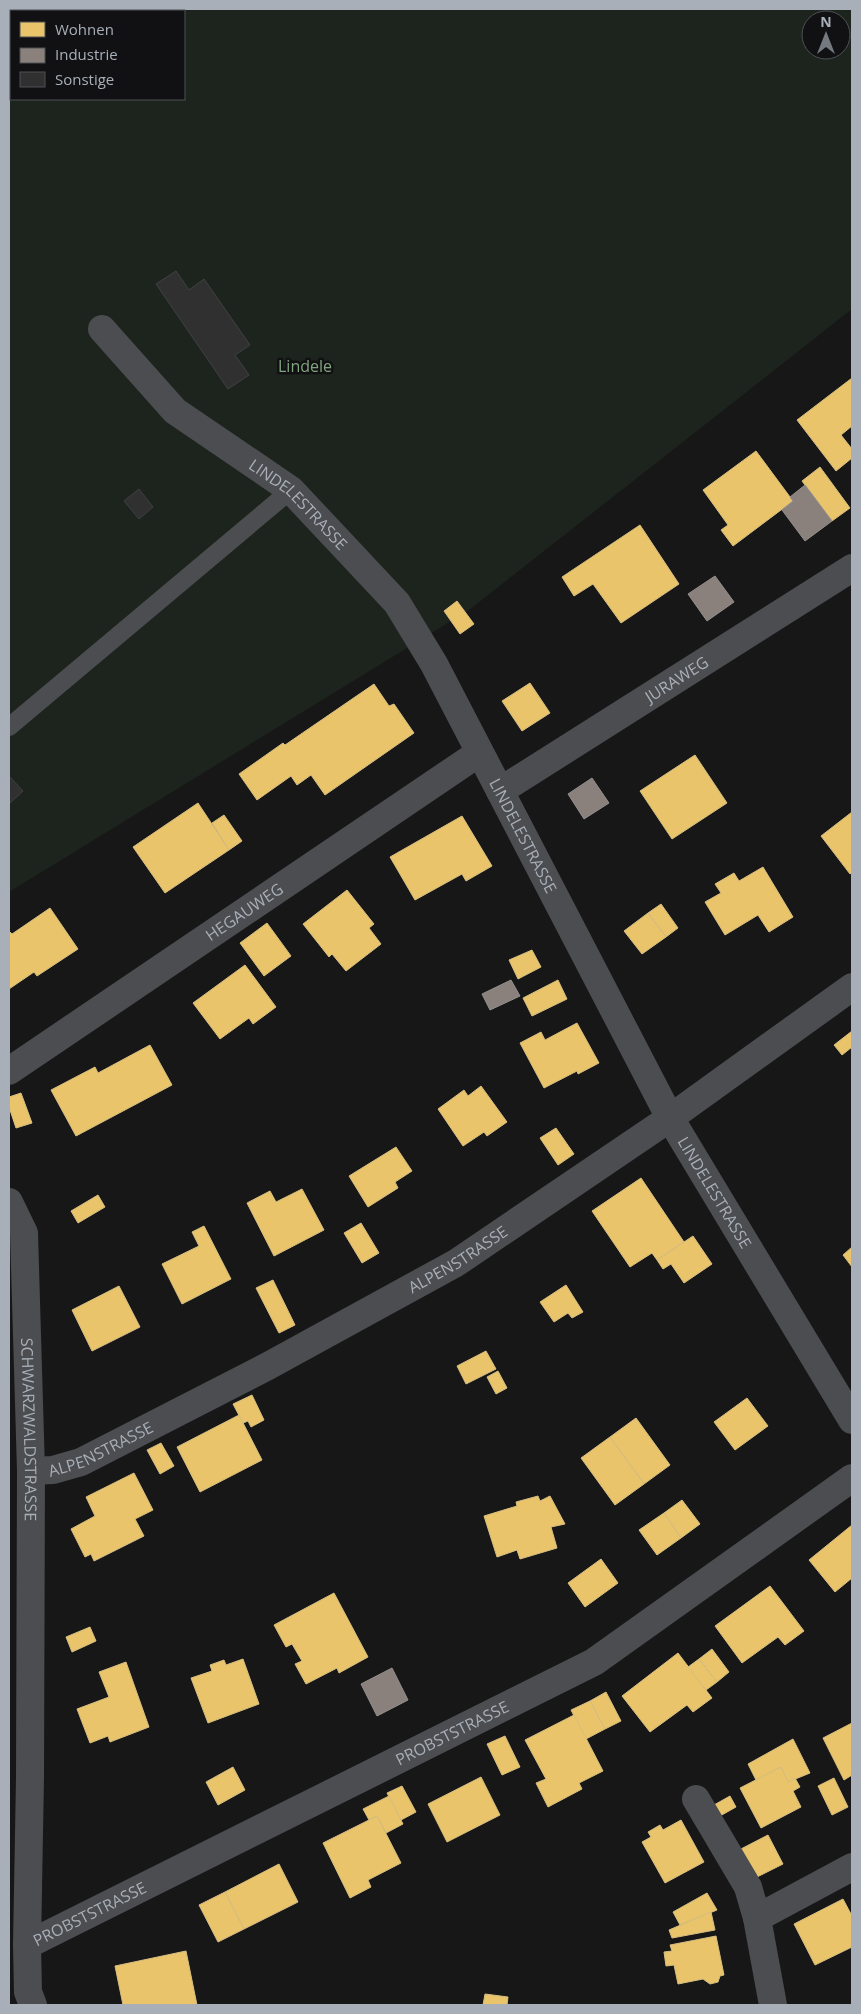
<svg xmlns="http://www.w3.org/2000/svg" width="861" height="2014" font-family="'Open Sans',sans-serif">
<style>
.green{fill:#1d241d;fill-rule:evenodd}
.homes{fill:#e9c46a;stroke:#d6be81}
.industry{fill:#8a817c;stroke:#938f8e}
.building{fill:#303031;stroke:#3f4143}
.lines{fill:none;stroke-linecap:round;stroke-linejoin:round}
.lane{stroke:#4b4d50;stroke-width:18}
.street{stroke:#4b4d50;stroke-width:28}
.labels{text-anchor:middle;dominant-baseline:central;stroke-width:5;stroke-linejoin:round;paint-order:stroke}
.park-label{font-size:16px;fill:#80a47f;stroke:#111113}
.street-label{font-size:16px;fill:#a8afb8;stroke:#111113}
</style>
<rect width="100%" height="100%" fill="#171717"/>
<path class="green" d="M9,9H49L50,11H11V99H52V101L55,99H184V11H85L84,9H852V309L469,610L9,892ZM811,20H841V50H811Z"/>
<g class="homes">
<path d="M852,378V426L841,435L852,449V458L836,471L797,420Z"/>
<path d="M756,451L793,501L733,546L721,530L728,525L703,490Z"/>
<path d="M820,467L850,508L832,521L802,481Z"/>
<path d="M640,525L679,584L621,623L593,584L574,596L562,577Z"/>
<path d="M457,601L474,624L460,634L444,611Z"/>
<path d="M530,683L550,713L522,731L502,701Z"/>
<path d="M374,684L389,706L394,704L414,733L325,795L311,775L297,785L291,776L257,800L239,774L283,743L285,745Z"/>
<path d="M695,755L727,803L672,839L640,791Z"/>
<path d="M198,803L229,850L165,893L133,847Z"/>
<path d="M852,812V872L850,874L821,836Z"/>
<path d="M224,815L242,841L229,850L212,823Z"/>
<path d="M462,816L492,866L466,881L462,874L415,900L390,857Z"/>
<path d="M763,867L793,917L769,932L758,915L725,935L705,902L721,893L715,884L734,873L739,881Z"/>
<path d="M347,890L374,924L369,928L381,944L346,971L332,954L329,957L303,924Z"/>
<path d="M661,904L678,928L666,937L648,913Z"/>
<path d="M50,908L78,949L37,976L34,972L9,989V931L12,934Z"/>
<path d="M648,913L666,937L642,954L624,931Z"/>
<path d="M267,923L291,956L264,976L240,943Z"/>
<path d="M532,950L541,967L518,979L509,960Z"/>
<path d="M245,965L276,1007L253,1024L249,1018L220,1039L193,1003Z"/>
<path d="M558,980L567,999L532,1016L523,998Z"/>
<path d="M577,1023L599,1063L578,1074L577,1071L544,1088L520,1043L541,1032L545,1040Z"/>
<path d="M852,1031V1047L842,1055L834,1045Z"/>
<path d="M150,1045L172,1085L76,1136L51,1090L95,1067L98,1073Z"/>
<path d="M481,1086L507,1122L487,1136L484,1132L463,1146L438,1109L464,1090L468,1096Z"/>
<path d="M21,1093L32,1123L16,1128L9,1107V1097Z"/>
<path d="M556,1128L574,1154L558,1165L540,1138Z"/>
<path d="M396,1147L412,1171L395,1182L398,1188L368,1207L349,1176Z"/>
<path d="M641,1178L684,1242L657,1260L652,1253L630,1267L592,1211Z"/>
<path d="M302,1189L324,1230L274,1256L247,1203L270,1191L276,1202Z"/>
<path d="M98,1195L105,1207L78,1223L71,1211Z"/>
<path d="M361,1223L379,1253L362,1263L344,1233Z"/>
<path d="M204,1226L231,1279L182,1304L162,1264L199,1246L192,1232Z"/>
<path d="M693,1236L712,1264L684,1283L671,1264L663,1269L657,1260Z"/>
<path d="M852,1247V1267L843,1255Z"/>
<path d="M273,1280L295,1325L279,1333L256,1288Z"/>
<path d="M566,1285L583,1312L572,1318L568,1313L554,1322L540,1302Z"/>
<path d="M119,1286L140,1327L92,1351L72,1310Z"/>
<path d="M486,1351L496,1369L466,1384L457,1366Z"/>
<path d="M498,1371L507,1388L496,1394L487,1377Z"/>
<path d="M252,1395L264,1420L251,1427L248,1421L243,1423L233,1404Z"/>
<path d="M747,1398L768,1426L735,1450L714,1422Z"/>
<path d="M239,1415L262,1460L200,1492L177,1447Z"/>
<path d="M636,1418L670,1465L644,1484L610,1437Z"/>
<path d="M610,1437L644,1484L615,1505L581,1458Z"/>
<path d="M161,1443L174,1466L160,1474L147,1450Z"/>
<path d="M134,1473L153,1510L135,1519L144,1536L94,1561L91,1554L85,1557L71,1529L95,1516L86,1497Z"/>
<path d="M538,1496L540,1501L550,1496L565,1524L551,1527L557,1548L520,1559L517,1550L497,1557L484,1516L517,1506L516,1502Z"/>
<path d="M682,1500L700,1524L681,1538L664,1513Z"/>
<path d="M664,1513L681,1538L657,1555L639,1530Z"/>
<path d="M852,1525V1578L835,1592L809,1560Z"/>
<path d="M601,1559L618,1583L585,1607L568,1583Z"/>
<path d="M770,1586L804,1631L785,1645L778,1637L742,1663L715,1626Z"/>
<path d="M334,1593L368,1657L339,1673L337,1668L306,1684L295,1664L302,1661L292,1644L286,1647L274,1625Z"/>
<path d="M90,1627L96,1641L72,1652L66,1637Z"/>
<path d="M712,1649L729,1672L717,1682L699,1659Z"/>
<path d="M678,1653L712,1698L693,1712L687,1705L650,1732L622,1696Z"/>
<path d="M243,1659L259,1704L208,1723L191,1678L212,1671L210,1665L224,1660L226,1665Z"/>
<path d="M699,1659L717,1682L706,1690L688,1667Z"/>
<path d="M126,1662L149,1727L110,1742L108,1736L90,1743L77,1709L109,1697L99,1672Z"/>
<path d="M606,1692L621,1721L605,1729L590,1701Z"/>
<path d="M590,1701L605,1729L586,1739L571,1710Z"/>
<path d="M574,1715L603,1771L579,1783L582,1789L548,1807L536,1783L546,1779L525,1740Z"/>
<path d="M852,1723V1775L844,1780L823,1738Z"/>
<path d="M505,1736L520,1767L502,1775L487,1744Z"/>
<path d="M793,1739L810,1773L788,1782L781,1767L756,1780L748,1764Z"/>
<path d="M233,1767L245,1790L218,1805L206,1782Z"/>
<path d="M781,1767L788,1782L795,1778L800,1787L793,1791L801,1807L761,1828L740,1788Z"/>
<path d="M481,1777L500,1815L447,1842L428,1804Z"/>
<path d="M834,1778L848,1807L832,1815L818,1786Z"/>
<path d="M402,1786L416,1812L401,1820L387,1793Z"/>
<path d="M389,1796L403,1824L386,1833L377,1816L369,1820L363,1809Z"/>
<path d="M730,1796L736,1807L720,1816L714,1805Z"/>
<path d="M377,1816L401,1863L368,1880L371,1887L350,1898L323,1843Z"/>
<path d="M681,1820L704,1862L665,1883L642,1842L651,1837L648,1832L660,1825L663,1830Z"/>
<path d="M768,1835L783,1864L755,1878L739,1850Z"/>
<path d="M279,1864L298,1902L244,1929L225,1892Z"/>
<path d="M225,1892L244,1929L218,1942L199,1905Z"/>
<path d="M707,1893L717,1910L680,1925L673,1912Z"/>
<path d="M843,1899L852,1916V1947L815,1965L794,1924Z"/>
<path d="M711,1912L715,1930L672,1938L669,1930Z"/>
<path d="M716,1936L724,1975L720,1976L718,1982L710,1984L703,1979L678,1984L674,1965L666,1966L664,1952L672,1951L670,1945Z"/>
<path d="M186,1951L197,2005H123L115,1966Z"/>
<path d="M485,1994L508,1997L507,2005H483Z"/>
</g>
<g class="industry">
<path d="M805,485L832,521L805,541L782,510L793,501L790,497Z"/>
<path d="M715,576L734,602L707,621L688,594Z"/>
<path d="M592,778L609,803L584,819L568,794Z"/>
<path d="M511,980L520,996L490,1010L482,994Z"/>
<path d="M392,1668L408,1700L377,1716L361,1684Z"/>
</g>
<g class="building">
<path d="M176,271L189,290L204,279L250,345L235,355L249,375L228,389L156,284Z"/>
<path d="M139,489L153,507L139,519L124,501Z"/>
<path d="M9,776L23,791L9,804Z"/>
</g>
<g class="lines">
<path class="lane" d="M9,727L291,490"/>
<g class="street">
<path id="s1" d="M102,329L175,411L291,490L397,603L434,664L670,1118L852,1420"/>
<path id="s2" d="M500,791L852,568"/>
<path id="s3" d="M9,1071L479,753"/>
<path id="s4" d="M9,1202L24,1233L31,1471L30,1777L27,1945L28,1992L33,2005"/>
<path id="s5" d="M31,1471L53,1470L81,1462L268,1366L456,1263L670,1118L852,987"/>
<path d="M696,1799L748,1887L757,1918"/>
<path id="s6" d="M27,1945L594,1662L852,1478"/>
<path d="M773,2005L757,1918L852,1867"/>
</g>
</g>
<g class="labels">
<g class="park-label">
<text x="305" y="366">Lindele</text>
</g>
<g class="street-label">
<text stroke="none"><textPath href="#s1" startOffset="265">LINDELESTRASSE</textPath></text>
<text stroke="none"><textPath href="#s2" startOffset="209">JURAWEG</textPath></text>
<text stroke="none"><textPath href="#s1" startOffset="670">LINDELESTRASSE</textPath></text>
<text stroke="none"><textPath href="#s3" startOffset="284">HEGAUWEG</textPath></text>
<text stroke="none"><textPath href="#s1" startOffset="1075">LINDELESTRASSE</textPath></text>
<text stroke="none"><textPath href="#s5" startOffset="479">ALPENSTRASSE</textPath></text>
<text stroke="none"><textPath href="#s4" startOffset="231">SCHWARZWALDSTRASSE</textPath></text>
<text stroke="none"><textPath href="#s5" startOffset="74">ALPENSTRASSE</textPath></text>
<text stroke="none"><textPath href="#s6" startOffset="475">PROBSTSTRASSE</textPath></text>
<text stroke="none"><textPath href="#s6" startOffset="70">PROBSTSTRASSE</textPath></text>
</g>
</g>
<rect width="861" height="2014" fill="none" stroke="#a8afb8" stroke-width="20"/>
<rect x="10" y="10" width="175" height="90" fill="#111113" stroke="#4d5055"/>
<rect x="20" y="22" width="25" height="15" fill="#e9c46a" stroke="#4d5055"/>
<text x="55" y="35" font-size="15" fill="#a8afb8">Wohnen</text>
<rect x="20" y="48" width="25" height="15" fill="#8a817c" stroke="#4d5055"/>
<text x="55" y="60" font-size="15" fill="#a8afb8">Industrie</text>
<rect x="20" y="72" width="25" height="15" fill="#303031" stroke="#4d5055"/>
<text x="55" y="85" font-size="15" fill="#a8afb8">Sonstige</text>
<g transform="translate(826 35)"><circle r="24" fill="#111113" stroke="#4d5055"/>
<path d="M0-4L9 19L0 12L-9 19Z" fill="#757a80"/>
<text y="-8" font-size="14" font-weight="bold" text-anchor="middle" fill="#a8afb8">N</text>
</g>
</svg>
